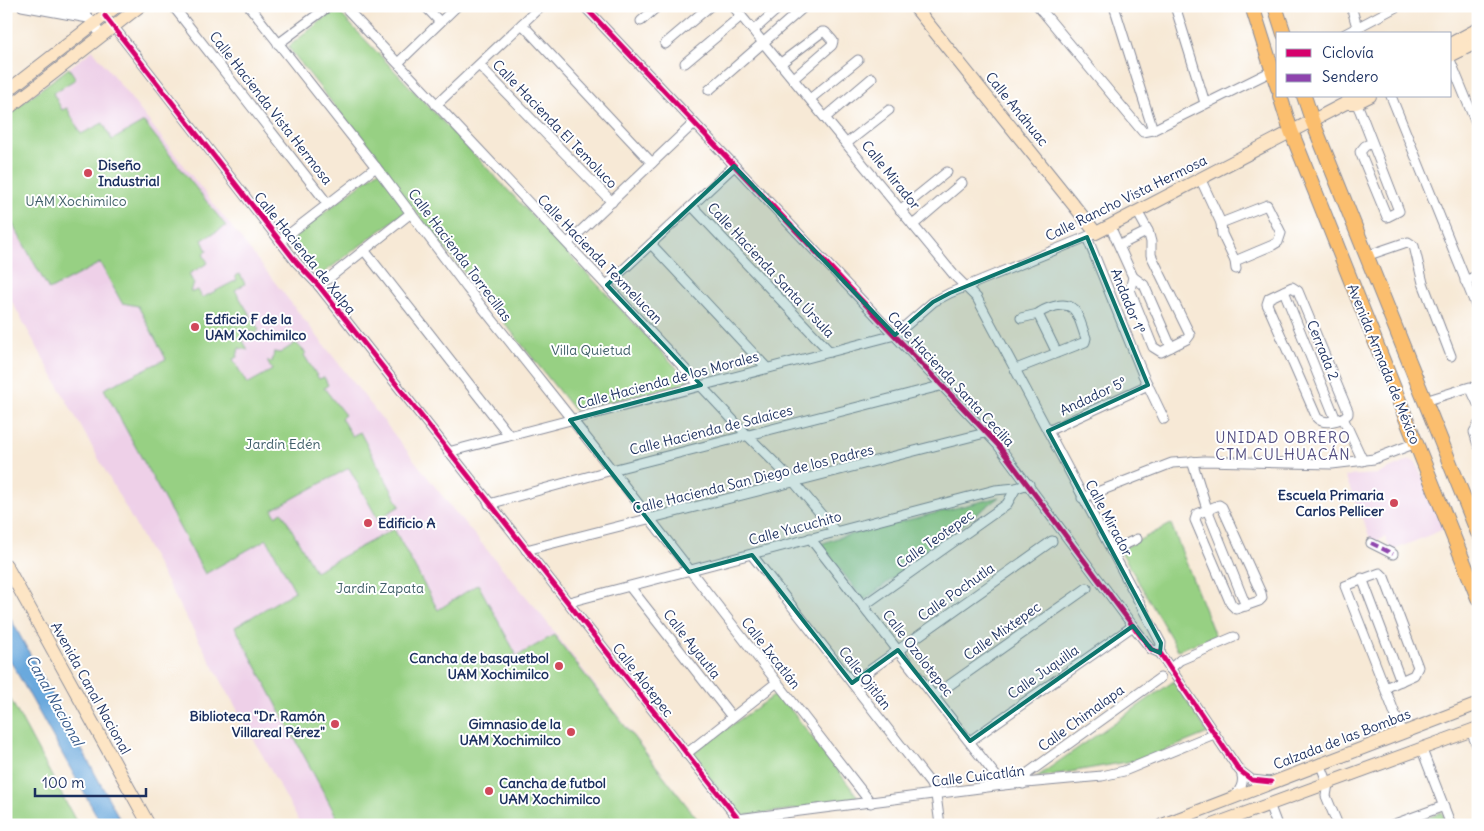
<svg xmlns="http://www.w3.org/2000/svg" width="1484" height="831" font-family="Delius,sans-serif">
<style>
.built{fill:#eed0e8}
.green{fill:#97d083;stroke:#598070}
.water{fill:#6ba9dd;stroke:#436c9e}
.lines{fill:none;stroke-linecap:round;stroke-linejoin:round}
.street-casing{stroke:#898c9a;stroke-width:11}
.secondary-casing{stroke:#898c9a;stroke-width:14}
.primary-casing{stroke:#898c9a;stroke-width:16}
.street{stroke:#fff;stroke-width:9}
.secondary{stroke:#fde5c5;stroke-width:12}
.primary{stroke:#fbbe6e;stroke-width:14}
.quiet{stroke:#8e44ad;stroke-width:4;stroke-dasharray:8 4;stroke-linecap:butt}
.cycleway-casing{stroke:#fff;stroke-width:8}
.cycleway{stroke:#d6006c;stroke-width:5}
.marked{fill:#0f766e;fill-opacity:0.2;stroke:#0f766e;stroke-width:4;stroke-linejoin:round}
.poi-dot{fill:#d1495b;stroke:#fff;stroke-width:2}
.labels{text-anchor:middle;dominant-baseline:central;stroke-width:4;stroke-linejoin:round;paint-order:stroke}
.street-label{font-size:14px;fill:#1b2f5e;stroke:#fff}
.poi-label{font-size:14px;font-weight:bold;fill:#1b2f5e;stroke:#fff;text-anchor:start}
.park-label{font-size:14px;fill:#405f69;stroke:#fff}
.neighbourhood-label{font-size:15px;letter-spacing:1px;fill:#565183;stroke:#fff}
.water-label{font-size:15px;font-style:italic;fill:#375a8a;stroke:#fff}
</style>
<rect width="100%" height="100%" fill="#fff"/>
<filter id="ink" filterUnits="userSpaceOnUse"><feTurbulence type="fractalNoise" baseFrequency=".02" numOctaves="2"/><feDisplacementMap in="SourceGraphic" scale="10" xChannelSelector="R" yChannelSelector="G"/><feConvolveMatrix kernelMatrix="1 2 1 2 8 2 1 2 1" color-interpolation-filters="sRGB"/></filter>
<filter id="wash" filterUnits="userSpaceOnUse"><feTurbulence type="fractalNoise" baseFrequency=".0096" numOctaves="4" result="noise"/><feDisplacementMap in="SourceGraphic" scale="20" xChannelSelector="R" yChannelSelector="G"/><feGaussianBlur stdDeviation="1.12" result="paint"/><feColorMatrix in="noise" values="0 0 0 0 0 0 0 0 0 0 0 0 0 0 0 0 0 1.4 0 .05"/><feComposite in="paint" operator="in"/></filter>
<g filter="url(#wash)">
<rect width="100%" height="100%" fill="#f7e9d6"/>
<g class="built">
<path d="M93,50L451,507L535,607L702,825H301L6,291V115Z"/>
<path d="M1410,460L1416,462L1444,529L1391,551L1385,537L1372,543L1345,476L1378,474Z"/>
</g>
<g class="green">
<path d="M336,9L691,383L574,410L412,207L318,277L289,240L383,167L288,47Z"/>
<path d="M69,68L76,79L53,93L62,110L67,108L81,134L103,123L112,140L144,122L226,226L202,240L207,251L203,254L208,263L189,274L194,284L190,291L192,292L198,290L202,298L237,280L235,276L240,274L245,284L235,290L259,330L255,334L252,331L241,337L248,350L239,348L237,357L233,359L247,384L272,370L267,361L272,362L274,352L280,353L296,343L306,353L304,355L319,379L324,377L328,385L324,388L345,415L341,418L352,436L360,432L400,506L386,514L392,525L384,530L349,468L272,510L276,516L282,512L315,571L394,529L438,610L478,584L516,654L502,662L499,657L466,678L499,659L503,664L554,635L702,825H341L235,627L295,591L267,539L205,574L104,389L166,359L138,306L122,303L100,263L49,290L6,212V115Z"/>
<path d="M999,497L864,600L821,544L837,538Z"/>
<path d="M1171,524L1215,636L1178,650L1120,550Z"/>
<path d="M1174,681L1208,733L1144,759L1035,778Z"/>
<path d="M6,691L78,825H6Z"/>
<path d="M778,693L861,801L741,816L690,754Z"/>
<path d="M1442,812L1447,825H1409Z"/>
</g>
<path class="water" d="M6,610L123,825H102L6,653Z"/>
</g>
<g filter="url(#ink)">
<g class="lines">
<g class="street-casing">
<g id="street">
<path d="M22,6L88,18"/>
<path d="M80,6L102,36"/>
<path d="M173,6L327,203"/>
<path d="M249,6L379,171L467,288L612,470L871,803"/>
<path d="M344,6L747,435L794,482L835,531"/>
<path d="M425,6L440,22"/>
<path d="M584,6L998,445L1133,626L1151,649L1160,653L1239,770L1252,780L1270,782"/>
<path d="M733,6L954,275L977,298L1161,643L1160,653"/>
<path d="M1038,6L1143,132L1153,130L1272,71"/>
<path d="M1114,6L1153,130"/>
<path d="M1175,6L1205,103"/>
<path d="M1351,6L1357,27"/>
<path d="M641,21L658,6"/>
<path d="M110,22L297,263L319,286L743,825"/>
<path d="M522,24L652,163"/>
<path d="M754,30L781,6"/>
<path d="M1345,34L1398,6"/>
<path d="M278,44L329,6"/>
<path d="M665,44L710,6"/>
<path d="M1450,60L1478,128"/>
<path d="M398,63L457,6"/>
<path d="M685,63L741,16"/>
<path d="M781,63L822,32H825L833,41L832,45L793,79"/>
<path d="M479,65L612,202"/>
<path d="M709,90L805,6"/>
<path d="M1391,96L1478,311"/>
<path d="M1354,98L1360,111L1399,211L1387,217L1360,152L1365,146L1372,143"/>
<path d="M810,99L858,60"/>
<path d="M436,105L541,6"/>
<path d="M826,117L872,78"/>
<path d="M847,143L889,110"/>
<path d="M1200,178L1221,223L1222,234L1235,261L1236,269"/>
<path d="M692,206L830,352"/>
<path d="M900,210L947,172"/>
<path d="M1137,211L1148,231"/>
<path d="M1221,223L1267,205L1281,233L1278,242L1273,245L1235,261"/>
<path d="M913,225L962,183"/>
<path d="M1110,226L1133,277L1130,290L1153,347L1161,352L1187,339L1190,335L1151,255V242L1148,231L1120,245"/>
<path d="M1087,237L1143,375L1164,419"/>
<path d="M280,241L376,167"/>
<path d="M568,243L693,124"/>
<path d="M651,244L767,368"/>
<path d="M364,250L509,435"/>
<path d="M1366,256L1404,243L1408,242L1414,246L1423,283L1451,356"/>
<path d="M1133,277L1144,285L1171,347"/>
<path d="M1465,281L1478,275"/>
<path d="M607,285L734,166"/>
<path d="M319,286L411,213"/>
<path d="M1292,287L1298,291L1348,411V414C1341,421 1324,425 1317,418L1267,304L1269,298Z"/>
<path d="M1284,291L1336,420"/>
<path d="M1021,318L1038,314"/>
<path d="M1016,369L1085,342L1086,338C1079,321 1078,300 1056,306C1049,308 1043,309 1038,314L1057,353"/>
<path d="M1425,401L1470,387L1478,404"/>
<path d="M1343,418L1363,461"/>
<path d="M1478,425L1474,432L1478,445"/>
<path d="M1048,431L1148,385"/>
<path d="M448,452L895,335L933,302L950,293L1096,233"/>
<path d="M1192,461L1207,509L1246,606"/>
<path d="M1082,498L1172,463L1205,461L1332,464L1374,459L1416,443"/>
<path d="M489,504L612,470L940,386"/>
<path d="M1219,505L1222,507L1261,593L1262,598L1259,601L1236,609L1231,604L1195,520L1197,514Z"/>
<path d="M810,538L1003,785"/>
<path d="M1371,543L1393,554"/>
<path d="M526,550L985,433"/>
<path d="M1111,551L1137,539"/>
<path d="M752,555L930,783L936,795L940,825"/>
<path d="M1362,578L1401,681"/>
<path d="M630,587L732,717"/>
<path d="M569,602L995,490L1016,488L1029,484"/>
<path d="M863,606L1007,504L1016,488"/>
<path d="M1170,669L1180,660L1234,637"/>
<path d="M852,683L1052,541"/>
<path d="M1385,688L1414,675L1418,667L1384,577L1380,573L1345,586L1402,732"/>
<path d="M934,696L1087,588"/>
<path d="M1471,731L1478,748"/>
<path d="M970,741L1133,626"/>
<path d="M1422,750L1451,825"/>
<path d="M686,754L776,683"/>
<path d="M1320,763L1328,784L1326,796L1338,825"/>
<path d="M1023,784L1028,773L1160,678"/>
<path d="M1235,796C1242,788 1245,780 1240,770"/>
<path d="M1269,804L1277,825"/>
<path d="M738,819L1003,785L1102,776L1124,771L1214,734"/>
<path d="M1392,825L1444,806"/>
</g>
</g>
<g class="secondary-casing">
<g id="secondary">
<path d="M914,6L1096,233L1346,103L1353,96"/>
<path d="M1450,44L1478,29"/>
<path d="M1450,56L1478,42"/>
<path d="M6,92L117,6"/>
<path d="M1346,103H1356L1370,96"/>
<path d="M6,110L140,6"/>
<path d="M6,565L149,825"/>
<path d="M1162,825L1478,704"/>
<path d="M1213,825L1478,728"/>
</g>
</g>
<g class="primary-casing">
<g id="primary">
<path d="M1252,6L1278,88"/>
<path d="M1275,6L1284,34"/>
<path d="M1280,96L1291,131L1478,598"/>
<path d="M1304,96L1312,120L1478,533"/>
</g>
</g>
<use href="#street" class="street"/>
<use href="#secondary" class="secondary"/>
<use href="#primary" class="primary"/>
<path class="quiet" d="M1371,543L1393,554"/>
<g class="cycleway-casing">
<g id="cycleway">
<path d="M584,6L998,445L1133,626L1151,649L1160,653L1239,770L1252,780L1271,782"/>
<path d="M105,16L297,263L319,286L743,825"/>
</g>
</g>
<use href="#cycleway" class="cycleway"/>
</g>
</g>
<path class="marked" d="M734,166L895,335L933,302L950,293L1087,237L1148,385L1048,431L1161,643L1160,653L1151,649L1133,626L970,741L898,650L852,683L752,555L689,572L570,420L701,385L607,285Z"/>
<g class="poi-dot">
<circle cx="88" cy="173" r="5"/>
<circle cx="195" cy="327" r="5"/>
<circle cx="1394" cy="503" r="5"/>
<circle cx="368" cy="523" r="5"/>
<circle cx="559" cy="666" r="5"/>
<circle cx="335" cy="724" r="5"/>
<circle cx="571" cy="732" r="5"/>
<circle cx="489" cy="791" r="5"/>
</g>
<g class="labels">
<g class="street-label">
<text transform="translate(271 108) rotate(52)">Calle Hacienda Vista Hermosa</text>
<text transform="translate(1017 109) rotate(51)">Calle Anáhuac</text>
<text transform="translate(555 124) rotate(46)">Calle Hacienda El Temoluco</text>
<text transform="translate(891 175) rotate(51)">Calle Mirador</text>
<text transform="translate(1126 198) rotate(-26)">Calle Rancho Vista Hermosa</text>
<text transform="translate(305 253) rotate(51)">Calle Hacienda de Xalpa</text>
<text transform="translate(460 255) rotate(53)">Calle Hacienda Torrecillas</text>
<text transform="translate(600 259) rotate(46)">Calle Hacienda Texmelucan</text>
<text transform="translate(771 270) rotate(47)">Calle Hacienda Santa Úrsula</text>
<text transform="translate(1128 301) rotate(68)">Andador 1º</text>
<text transform="translate(1323 350) rotate(68)">Cerrada 2</text>
<text transform="translate(1384 364) rotate(68)">Avenida Armada de México</text>
<text transform="translate(951 379) rotate(47)">Calle Hacienda Santa Cecilia</text>
<text transform="translate(668 380) rotate(-15)">Calle Hacienda de los Morales</text>
<text transform="translate(1093 396) rotate(-25)">Andador 5º</text>
<text transform="translate(711 430) rotate(-14)">Calle Hacienda de Salaíces</text>
<text transform="translate(753 479) rotate(-14)">Calle Hacienda San Diego de los Padres</text>
<text transform="translate(1109 518) rotate(62)">Calle Mirador</text>
<text transform="translate(795 528) rotate(-15)">Calle Yucuchito</text>
<text transform="translate(935 539) rotate(-35)">Calle Teotepec</text>
<text transform="translate(956 592) rotate(-35)">Calle Pochutla</text>
<text transform="translate(1002 631) rotate(-35)">Calle Mixtepec</text>
<text transform="translate(692 644) rotate(52)">Calle Ayautla</text>
<text transform="translate(771 653) rotate(52)">Calle Ixcatlán</text>
<text transform="translate(918 653) rotate(52)">Calle Ozolotepec</text>
<text transform="translate(1043 672) rotate(-35)">Calle Juquilla</text>
<text transform="translate(865 678) rotate(52)">Calle Ojitlán</text>
<text transform="translate(643 680) rotate(52)">Calle Alotepec</text>
<text transform="translate(91 688) rotate(61)">Avenida Canal Nacional</text>
<text transform="translate(1081 718) rotate(-36)">Calle Chimalapa</text>
<text transform="translate(1342 739) rotate(-21)">Calzada de las Bombas</text>
<text transform="translate(978 776) rotate(-7)">Calle Cuicatlán</text>
</g>
<g class="poi-label">
<text x="98" y="165">Diseño<tspan x="98" dy="16">Industrial</tspan></text>
<text x="205" y="319">Edficio F de la<tspan x="205" dy="16">UAM Xochimilco</tspan></text>
<text x="1384" y="495" text-anchor="end">Escuela Primaria<tspan x="1384" dy="16">Carlos Pellicer</tspan></text>
<text x="378" y="523">Edificio A</text>
<text x="549" y="658" text-anchor="end">Cancha de basquetbol<tspan x="549" dy="16">UAM Xochimilco</tspan></text>
<text x="325" y="716" text-anchor="end">Biblioteca "Dr. Ramón<tspan x="325" dy="16">Villareal Pérez"</tspan></text>
<text x="561" y="724" text-anchor="end">Gimnasio de la<tspan x="561" dy="16">UAM Xochimilco</tspan></text>
<text x="499" y="783">Cancha de futbol<tspan x="499" dy="16">UAM Xochimilco</tspan></text>
</g>
<g class="park-label">
<text x="76" y="201">UAM Xochimilco</text>
<text x="591" y="350">Villa Quietud</text>
<text x="283" y="444">Jardín Edén</text>
<text x="380" y="588">Jardín Zapata</text>
</g>
<g class="neighbourhood-label">
<text x="1283" y="437">UNIDAD OBRERO<tspan x="1283" dy="17">CTM CULHUACÁN</tspan></text>
</g>
<g class="water-label">
<text transform="translate(55 700) rotate(61)">Canal Nacional</text>
</g>
</g>
<rect width="1484" height="831" fill="none" stroke="#fff" stroke-width="25"/>
<rect x="1276" y="32" width="175" height="65" fill="#ffffff" stroke="#a4acbf"/>
<rect x="1286" y="49" width="25" height="8" fill="#d6006c" stroke="#a4acbf"/>
<text x="1322" y="58" font-size="15" fill="#1b2f5e">Ciclovía</text>
<rect x="1286" y="74" width="25" height="8" fill="#8e44ad" stroke="#a4acbf"/>
<text x="1322" y="82" font-size="15" fill="#1b2f5e">Sendero</text>
<path d="M35 788v8h111v-8" fill="none" stroke="#1b2f5e" stroke-width="2.5"/>
<text x="42" y="788" font-size="15" fill="#1b2f5e" stroke="#ffffff" stroke-width="4" paint-order="stroke">100 m</text>
</svg>
